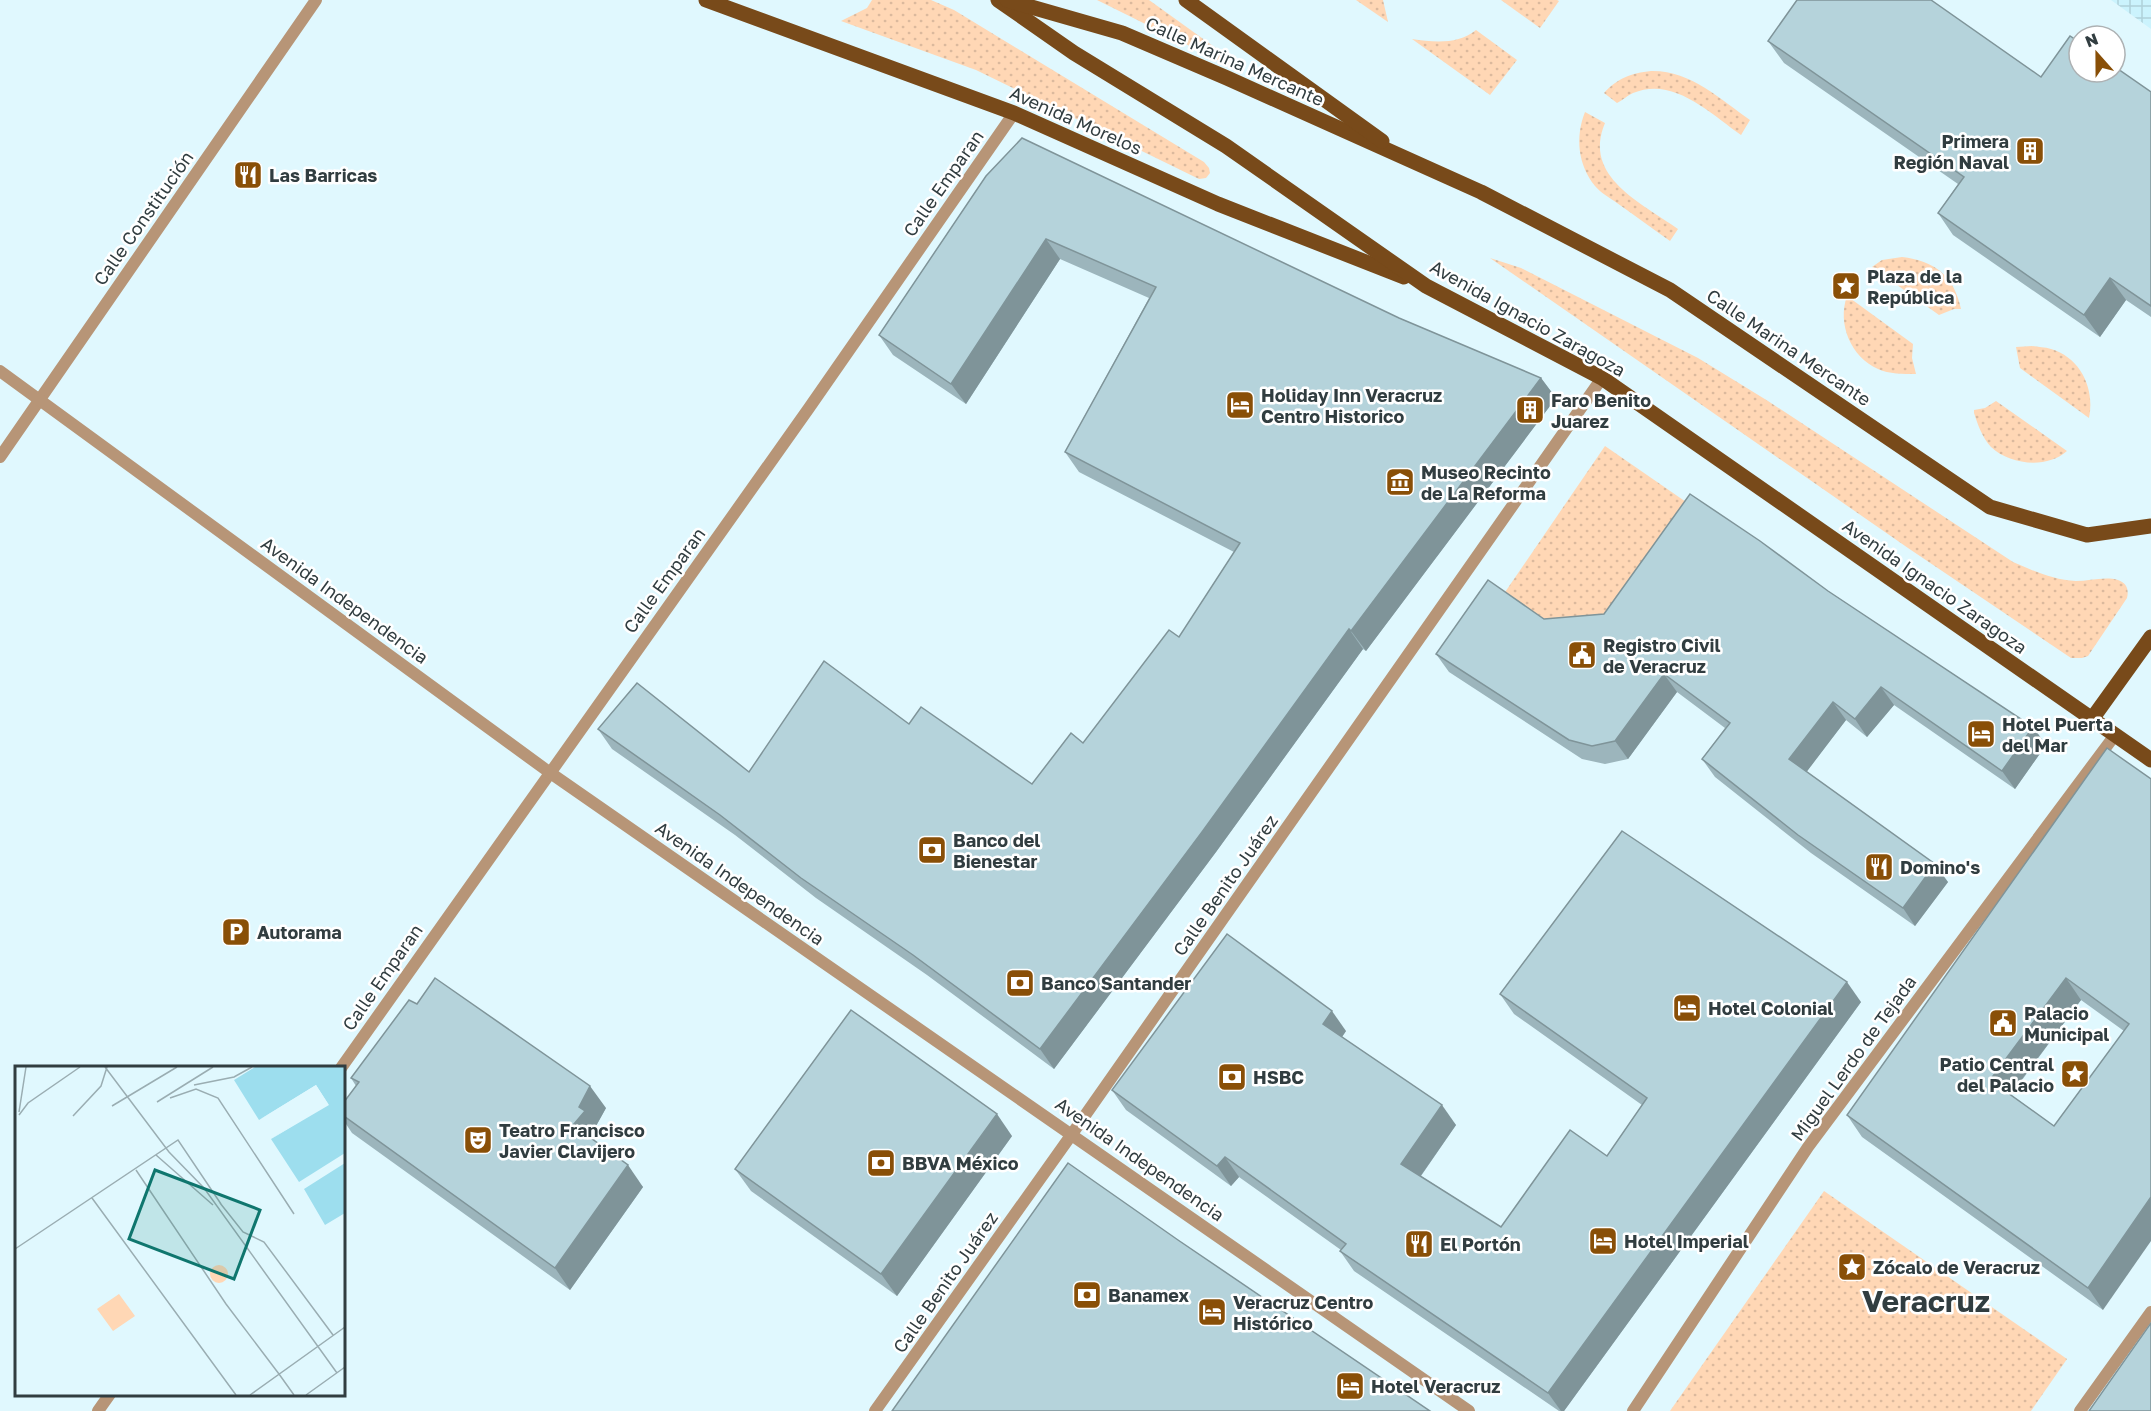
<svg xmlns="http://www.w3.org/2000/svg" width="2151" height="1411" font-family="'Golos Text',sans-serif">
<style>
.industrial{fill:url(#industrial-grid)}
.grass{fill:url(#grass-dots)}
.lines{fill:none;stroke-linecap:round;stroke-linejoin:round}
.pedestrian{stroke:#b79577;stroke-width:12}
.minor{stroke:#b79577;stroke-width:12}
.tertiary{stroke:#b79577;stroke-width:12}
.primary{stroke:#784a1a;stroke-width:15}
.wall{fill:#9cb5bc;fill-rule:evenodd}
.shaded-wall{fill:#7f9499}
.building{fill:#b5d3db;stroke:#7f9499;stroke-width:1.5;fill-rule:evenodd}
.labels{text-anchor:middle;dominant-baseline:central;stroke-width:5;stroke-linejoin:round;paint-order:stroke}
.street-label{font-size:18px;fill:#313d40;stroke:#fff}
.poi-label{font-size:18px;font-weight:bold;fill:#313d40;stroke:#fff;text-anchor:start}
.town-label{font-size:30px;font-weight:bold;fill:#313d40;stroke:#fff}
.inset-road{fill:none;stroke:#9aadb2;stroke-width:1.5}
.view{fill:#0f766e;fill-opacity:0.15;stroke:#0f766e;stroke-width:3}
.inset-edge{fill:none;stroke:#313d40;stroke-width:3}
</style>
<defs>
<pattern id="industrial-grid" width="8" height="8" patternUnits="userSpaceOnUse" patternTransform="scale(1.5)"><rect width="8" height="8" fill="#cbf3fd"/><path d="M0 4h8M4 0v8" fill="none" stroke="#afd1da"/></pattern>
<pattern id="grass-dots" width="8" height="8" patternUnits="userSpaceOnUse" patternTransform="scale(1.5)"><rect width="8" height="8" fill="#ffd7b5"/><path d="M2 2h.1M6 6h.1" fill="none" stroke="#dbb99d" stroke-width="1.8" stroke-linecap="round"/></pattern>
</defs>
<rect width="100%" height="100%" fill="#e0f8fe"/>
<path class="industrial" d="M2111,0H2151V29Z"/>
<g class="grass">
<path d="M872,0H931L954,10L1204,162L1209,168L1210,173L1206,178L1199,179L976,70L841,21L867,8Z"/>
<path d="M1097,0H1149L1238,64L1234,68Z"/>
<path d="M1356,0H1383L1388,22Z"/>
<path d="M1501,0H1557L1559,1L1540,28Z"/>
<path d="M1476,30L1517,60L1490,95L1412,39C1433,42 1458,45 1476,30Z"/>
<path d="M1651,71C1690,70 1720,99 1750,120L1741,135C1710,113 1673,76 1633,93C1628,95 1623,100 1617,103L1604,93C1618,78 1631,73 1651,71Z"/>
<path d="M1585,112L1605,123C1582,177 1642,203 1678,229L1670,241C1652,228 1635,216 1617,203C1610,198 1601,193 1595,186C1578,165 1575,137 1585,112Z"/>
<path d="M1902,257C1934,261 1954,275 1961,309H1954L1939,315L1872,267L1882,260Z"/>
<path d="M1490,258L1521,268L1698,358L1768,401L2013,562C2034,571 2053,580 2076,581C2089,581 2105,576 2118,580C2127,583 2129,590 2127,598L2088,656L2082,658H2071L1908,548Z"/>
<path d="M1847,296L1913,344L1912,358L1916,374C1903,374 1889,374 1878,369C1851,357 1837,324 1847,296Z"/>
<path d="M2032,346C2038,347 2045,347 2051,349C2081,358 2095,389 2089,418L2020,368L2016,347Z"/>
<path d="M1996,401L2067,451C2047,469 2010,465 1991,447C1982,437 1978,425 1974,413V410L1985,408Z"/>
<path d="M1605,446L1702,513L1616,632L1557,637L1501,598Z"/>
<path d="M1824,1191L2067,1359L2031,1411H1670Z"/>
</g>
<g class="lines">
<g class="pedestrian">
<path d="M1633,1411L1808,1147L2115,735"/>
<path d="M2080,1411L2151,1312"/>
</g>
<g class="minor">
<path d="M0,457L316,0"/>
<path d="M341,1068L809,408L1014,113"/>
<path d="M98,1411L110,1394"/>
<path d="M875,1411L1072,1134L1602,378"/>
</g>
<path class="tertiary" d="M0,371L549,772L1469,1411"/>
<g class="primary">
<path d="M706,0L1014,113L1218,204L1404,277"/>
<path d="M998,0L1074,53L1226,146L1426,286L1602,378L2151,760"/>
<path d="M1007,0L1122,33L1227,78L1481,192L1670,290L1990,507L2087,535L2151,526"/>
<path d="M1186,0L1382,141"/>
<path d="M2092,719L2151,637"/>
</g>
</g>
<g class="wall">
<path d="M1768,41L2151,92V317L2126,300L2100,337L1953,235L1938,213L1958,184L1784,63Z"/>
<path d="M986,176L1399,318L1541,378L1556,398L1366,651L1363,649L1216,852L1054,1069L927,975L816,898L735,835L612,749L598,729L749,772L909,724L1032,784L1083,743L1179,637L1234,552L1079,472L1065,452L1149,298L1060,259L966,404L893,355L879,335Z"/>
<path d="M1828,591L2033,727L2046,745L2015,789L1894,705L1867,737L1846,720L1806,772L1948,882L1915,926L1811,853L1715,777L1702,759L1725,728L1677,692L1628,759L1605,764L1582,759L1449,672L1436,654L1544,619L1604,614Z"/>
<path d="M2151,779L2103,1310L1862,1137L1847,1115ZM2081,1000L2124,1031L2054,1126L2011,1095Z"/>
<path d="M1500,994L1861,1002L1564,1411H1559L1354,1271L1340,1251L1341,1250L1239,1177L1231,1186L1126,1110L1112,1090L1346,1031L1342,1037L1456,1125L1421,1176L1501,1227L1607,1156L1642,1105L1514,1014Z"/>
<path d="M351,1078L606,1108L596,1126L600,1133L594,1140L643,1187L570,1290L352,1133L344,1121V1102L356,1086Z"/>
<path d="M1012,1136L897,1296L751,1191L735,1169Z"/>
</g>
<g class="shaded-wall">
<path d="M1046,239L1060,259L966,404L951,384Z"/>
<path d="M2110,278L2126,300L2100,337L2084,315Z"/>
<path d="M1541,378L1556,398L1366,651L1351,631Z"/>
<path d="M1349,629L1363,649L1216,852L1054,1069L1040,1049Z"/>
<path d="M1664,674L1677,692L1628,759L1615,741Z"/>
<path d="M1881,687L1894,705L1867,737L1855,719Z"/>
<path d="M1833,702L1846,720L1802,778L1789,759Z"/>
<path d="M2033,727L2046,745L2015,789L2002,771Z"/>
<path d="M1935,864L1948,882L1915,926L1903,908Z"/>
<path d="M2066,978L2081,1000L2005,1102L1990,1080Z"/>
<path d="M1847,982L1861,1002L1564,1411H1561L1548,1393Z"/>
<path d="M1332,1011L1346,1031L1337,1044L1323,1024Z"/>
<path d="M590,1086L606,1108L596,1126L600,1133L588,1147L573,1125L579,1107Z"/>
<path d="M1442,1105L1456,1125L1415,1184L1401,1164Z"/>
<path d="M997,1114L1012,1136L897,1296L881,1274Z"/>
<path d="M1225,1157L1239,1177L1231,1186L1217,1166Z"/>
<path d="M628,1165L643,1187L570,1290L555,1268Z"/>
<path d="M2151,1197V1241L2103,1310L2088,1288Z"/>
</g>
<g class="building">
<path d="M1797,0H1931L2041,77L2070,36L2079,42V72H2115V67L2151,92V306L2110,278L2084,315L1938,213L1964,177L1768,41Z"/>
<path d="M1022,138L1399,318L1541,378L1351,631L1349,629L1202,832L1040,1049L913,955L801,878L720,815L598,729L637,683L749,772L824,661L909,724L921,707L1032,784L1071,733L1083,743L1169,630L1179,637L1240,543L1065,452L1156,287L1046,239L951,384L879,335L986,176Z"/>
<path d="M1690,494L1760,541L1828,591L2033,727L2002,771L1881,687L1855,719L1833,702L1789,759L1935,864L1903,908L1798,835L1702,759L1730,723L1664,674L1615,741L1592,746L1569,740L1436,654L1488,580L1544,619L1604,614Z"/>
<path d="M2107,748L2151,779V1197L2088,1288L1847,1115ZM2066,978L2129,1024L2054,1126L1990,1080Z"/>
<path d="M1622,831L1847,982L1548,1393L1340,1251L1346,1244L1225,1157L1217,1166L1112,1090L1227,934L1332,1011L1323,1024L1442,1105L1401,1164L1501,1227L1570,1130L1607,1156L1647,1098L1500,994Z"/>
<path d="M435,978L590,1086L579,1107L585,1111L573,1125L628,1165L555,1268L344,1116V1102L359,1082L351,1078L409,1000L417,1004Z"/>
<path d="M851,1010L997,1114L881,1274L735,1169Z"/>
<path d="M1068,1163L1178,1240L1430,1411H892Z"/>
<path d="M2151,1323V1411H2089Z"/>
</g>
<defs>
<g id="building-square" transform="scale(1.5)"><rect x="-9" y="-9" width="18" height="18" rx="4" fill="#894f07" stroke="#fff"/><path d="M-4-6H4V6H1V3H-1V6H-4ZM-2.5-4.3h1.7v1.8h-1.7ZM.8-4.3h1.7v1.8H.8ZM-2.5-1h1.7V.8h-1.7ZM.8-1h1.7V.8H.8Z" fill="#fff"/></g>
<g id="restaurant-square" transform="scale(1.5)"><rect x="-9" y="-9" width="18" height="18" rx="4" fill="#894f07" stroke="#fff"/><path d="M-5-6h1v4h1v-4h1v4h1v-4h1v5L-1.5 .5V6h-2V.5L-5-1ZM5-6V6H3V1.5H1.5Q1.5-4 5-6Z" fill="#fff"/></g>
<g id="sight-square" transform="scale(1.5)"><rect x="-9" y="-9" width="18" height="18" rx="4" fill="#894f07" stroke="#fff"/><path d="M0-6L1.8-2.2L6-1.7L2.9 1.2L3.7 5.4L0 3.3L-3.7 5.4L-2.9 1.2L-6-1.7L-1.8-2.2Z" fill="#fff"/></g>
<g id="hotel-square" transform="scale(1.5)"><rect x="-9" y="-9" width="18" height="18" rx="4" fill="#894f07" stroke="#fff"/><path d="M-6-4.5h1.5V1H6V5H4.5V3h-9V5H-6ZM-4 0a1.8 1.8 0 1 1 3.6 0ZM.5 0V-2.5h3Q6-2.5 6 0Z" fill="#fff"/></g>
<g id="museum-square" transform="scale(1.5)"><rect x="-9" y="-9" width="18" height="18" rx="4" fill="#894f07" stroke="#fff"/><path d="M0-6L6-3V-2H-6V-3ZM-5-1h2V3h-2ZM-1-1h2V3h-2ZM3-1h2V3H3ZM-6 4H6V6H-6Z" fill="#fff"/></g>
<g id="civic-square" transform="scale(1.5)"><rect x="-9" y="-9" width="18" height="18" rx="4" fill="#894f07" stroke="#fff"/><path d="M-.6-6.5H3V-4.5H.6V-3L4-1V1h2V6H-6V1h2V-1L-.6-3ZM-1.2 2.5V6h2.4V2.5Z" fill="#fff"/></g>
<g id="bank-square" transform="scale(1.5)"><rect x="-9" y="-9" width="18" height="18" rx="4" fill="#894f07" stroke="#fff"/><path d="M-6-4H6V4H-6ZM0-2.3a2.3 2.3 0 1 0 0 4.6a2.3 2.3 0 1 0 0-4.6Z" fill="#fff"/></g>
<g id="parking-square" transform="scale(1.5)"><rect x="-9" y="-9" width="18" height="18" rx="4" fill="#894f07" stroke="#fff"/><path d="M-3.5-5.5H1a3.5 3.5 0 0 1 0 7H-1V5.5H-3.5ZM-1-3.4V-.6H.8a1.4 1.4 0 0 0 0-2.8Z" fill="#fff"/></g>
<g id="theatre-square" transform="scale(1.5)"><rect x="-9" y="-9" width="18" height="18" rx="4" fill="#894f07" stroke="#fff"/><path d="M-5-5.5Q0-4 5-5.5V0Q5 5 0 6Q-5 5-5 0ZM-3.3-2.5H-1v1.5H-3.3ZM1-2.5H3.3v1.5H1ZM-2.8 1Q0 5.5 2.8 1Z" fill="#fff"/></g>
</defs>
<g fill-rule="evenodd">
<use href="#building-square" x="2030" y="151"/>
<use href="#restaurant-square" x="248" y="175"/>
<use href="#sight-square" x="1846" y="286"/>
<use href="#hotel-square" x="1240" y="405"/>
<use href="#building-square" x="1530" y="410"/>
<use href="#museum-square" x="1400" y="482"/>
<use href="#civic-square" x="1582" y="655"/>
<use href="#hotel-square" x="1981" y="734"/>
<use href="#bank-square" x="932" y="850"/>
<use href="#restaurant-square" x="1879" y="867"/>
<use href="#parking-square" x="236" y="932"/>
<use href="#bank-square" x="1020" y="983"/>
<use href="#hotel-square" x="1687" y="1008"/>
<use href="#civic-square" x="2003" y="1023"/>
<use href="#sight-square" x="2075" y="1074"/>
<use href="#bank-square" x="1232" y="1077"/>
<use href="#theatre-square" x="478" y="1140"/>
<use href="#bank-square" x="881" y="1163"/>
<use href="#hotel-square" x="1603" y="1241"/>
<use href="#restaurant-square" x="1419" y="1244"/>
<use href="#sight-square" x="1852" y="1267"/>
<use href="#bank-square" x="1087" y="1295"/>
<use href="#hotel-square" x="1212" y="1312"/>
<use href="#hotel-square" x="1350" y="1386"/>
</g>
<g class="labels">
<g class="street-label">
<text transform="translate(1235 61) rotate(24)">Calle Marina Mercante</text>
<text transform="translate(1076 120) rotate(24)">Avenida Morelos</text>
<text transform="translate(943 183) rotate(-55)">Calle Emparan</text>
<text transform="translate(143 218) rotate(-55)">Calle Constitución</text>
<text transform="translate(1528 318) rotate(29)">Avenida Ignacio Zaragoza</text>
<text transform="translate(1789 347) rotate(34)">Calle Marina Mercante</text>
<text transform="translate(664 580) rotate(-54)">Calle Emparan</text>
<text transform="translate(1935 586) rotate(35)">Avenida Ignacio Zaragoza</text>
<text transform="translate(345 600) rotate(36)">Avenida Independencia</text>
<text transform="translate(740 883) rotate(35)">Avenida Independencia</text>
<text transform="translate(1225 885) rotate(-55)">Calle Benito Juárez</text>
<text transform="translate(382 977) rotate(-55)">Calle Emparan</text>
<text transform="translate(1853 1058) rotate(-54)">Miguel Lerdo de Tejada</text>
<text transform="translate(1140 1159) rotate(35)">Avenida Independencia</text>
<text transform="translate(945 1282) rotate(-55)">Calle Benito Juárez</text>
</g>
<g class="poi-label">
<text x="2009" y="141" text-anchor="end">Primera<tspan x="2009" dy="21">Región Naval</tspan></text>
<text x="269" y="175">Las Barricas</text>
<text x="1867" y="276">Plaza de la<tspan x="1867" dy="21">República</tspan></text>
<text x="1261" y="395">Holiday Inn Veracruz<tspan x="1261" dy="21">Centro Historico</tspan></text>
<text x="1551" y="400">Faro Benito<tspan x="1551" dy="21">Juarez</tspan></text>
<text x="1421" y="472">Museo Recinto<tspan x="1421" dy="21">de La Reforma</tspan></text>
<text x="1603" y="645">Registro Civil<tspan x="1603" dy="21">de Veracruz</tspan></text>
<text x="2002" y="724">Hotel Puerta<tspan x="2002" dy="21">del Mar</tspan></text>
<text x="953" y="840">Banco del<tspan x="953" dy="21">Bienestar</tspan></text>
<text x="1900" y="867">Domino's</text>
<text x="257" y="932">Autorama</text>
<text x="1041" y="983">Banco Santander</text>
<text x="1708" y="1008">Hotel Colonial</text>
<text x="2024" y="1013">Palacio<tspan x="2024" dy="21">Municipal</tspan></text>
<text x="2054" y="1064" text-anchor="end">Patio Central<tspan x="2054" dy="21">del Palacio</tspan></text>
<text x="1253" y="1077">HSBC</text>
<text x="499" y="1130">Teatro Francisco<tspan x="499" dy="21">Javier Clavijero</tspan></text>
<text x="902" y="1163">BBVA México</text>
<text x="1624" y="1241">Hotel Imperial</text>
<text x="1440" y="1244">El Portón</text>
<text x="1873" y="1267">Zócalo de Veracruz</text>
<text x="1108" y="1295">Banamex</text>
<text x="1233" y="1302">Veracruz Centro<tspan x="1233" dy="21">Histórico</tspan></text>
<text x="1371" y="1386">Hotel Veracruz</text>
</g>
<g class="town-label">
<text x="1926" y="1301">Veracruz</text>
</g>
</g>
<g transform="translate(15 1066)">
<rect width="330" height="330" fill="#e0f8fe"/>
<path d="M195 208a9 9 0 1 1 18 0a9 9 0 1 1-18 0ZM104,228L120,250L98,265L82,243Z" fill="#ffd7b5"/>
<path d="M240,1H330V87L284,116L256,73L313,38L301,19L244,54L219,14ZM330,97V147L310,159L289,123Z" fill="#9ddeee"/>
<path d="M301,19L314,39L256,73L309,38L300,23L244,54Z" fill="#e0f8fe"/>
<path class="inset-road" d="M90,1L154,86L189,122L322,307M179,19L219,11L237,1M155,32L181,23L203,32L279,148M142,36L198,1M97,40L162,1M4,46L11,1M4,49L13,37L65,1M58,50L86,20L92,1M141,89L198,139M121,104L211,238L264,308M77,132L221,329M205,137L228,166L249,176L318,269M0,183L163,74L206,138M264,308L279,329M235,329L330,261M291,329L330,301"/>
<path class="view" d="M140,104L245,144L219,213L114,173Z"/>
<rect width="330" height="330" class="inset-edge"/>
</g>
<g transform="translate(2097 54) rotate(339)"><circle r="28" fill="#ffffff" stroke="#adb1b3" stroke-width="1.5"/>
<path d="M0-4.5L10 22L0 15L-10 22Z" fill="#894f07"/>
<text y="-9" font-size="16" font-weight="bold" text-anchor="middle" fill="#313d40">N</text>
</g>
</svg>
